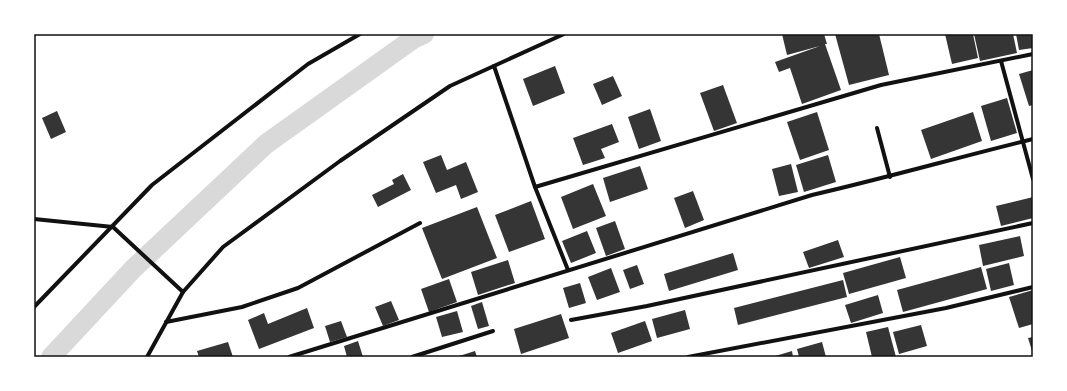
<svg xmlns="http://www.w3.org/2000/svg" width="1067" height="391" font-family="Figtree,sans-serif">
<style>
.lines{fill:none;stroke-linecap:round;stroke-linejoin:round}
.canal{stroke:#d9d9d9;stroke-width:20}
.building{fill:#353535}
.minor{stroke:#111;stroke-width:4}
.neatline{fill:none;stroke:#111;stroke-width:1.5}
</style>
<rect width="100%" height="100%" fill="#fff"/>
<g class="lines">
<path class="canal" d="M51,357L133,269L266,144L413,39L424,34"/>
</g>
<g class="building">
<path d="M782,34H824L827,44H825L841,90L802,104L790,68L779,72L775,62L820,46L787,55Z"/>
<path d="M835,34H879L889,75L849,85Z"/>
<path d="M945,34H973L978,58L952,64Z"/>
<path d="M974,34H1013L1017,53L980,61Z"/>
<path d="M1016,34H1033V48L1019,50Z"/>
<path d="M555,66L565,93L533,106L523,79Z"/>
<path d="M1033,70V105L1029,106L1019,74Z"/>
<path d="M613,76L622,96L602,105L593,84Z"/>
<path d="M723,85L737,123L714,131L700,93Z"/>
<path d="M1007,98L1017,133L991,141L981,106Z"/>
<path d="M650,109L661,141L639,149L628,117Z"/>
<path d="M57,111L66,132L51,139L42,118Z"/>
<path d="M817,112L829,150L800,160L787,122Z"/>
<path d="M973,112L982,141L931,159L921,130Z"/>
<path d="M612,124L619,142L601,149L605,158L583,165L573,138Z"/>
<path d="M441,155L447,170L466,162L478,192L461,199L456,185L436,193L423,162Z"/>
<path d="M828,155L836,182L804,192L796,165Z"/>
<path d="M791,164L798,192L779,196L772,169Z"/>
<path d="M640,166L648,189L610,202L603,178Z"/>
<path d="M403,174L411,190L378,207L372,195L394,184L392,180Z"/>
<path d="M593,184L606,216L573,229L561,197Z"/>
<path d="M693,191L704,220L685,228L674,198Z"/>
<path d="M1033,197V218L1001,226L996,206Z"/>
<path d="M531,201L545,239L509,252L495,215Z"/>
<path d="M477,207L497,258L442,279L422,228Z"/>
<path d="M615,221L625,249L606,256L596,228Z"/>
<path d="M587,231L596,253L571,263L562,241Z"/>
<path d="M1020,236L1024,256L983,266L979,245Z"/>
<path d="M838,240L844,257L809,268L803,252Z"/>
<path d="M733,253L738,270L669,291L664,274Z"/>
<path d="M900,257L906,278L849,294L843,273Z"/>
<path d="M508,260L515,283L478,295L471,272Z"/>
<path d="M1009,263L1014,285L991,291L986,269Z"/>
<path d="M637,265L644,284L630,289L623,270Z"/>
<path d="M981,267L987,289L903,312L897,290Z"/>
<path d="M611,268L620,292L597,300L588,277Z"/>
<path d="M449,279L457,302L429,312L421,289Z"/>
<path d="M843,280L847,297L738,325L734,308Z"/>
<path d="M580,283L586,303L569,308L563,288Z"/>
<path d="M1033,290V324L1019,328L1009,297Z"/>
<path d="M878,295L883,313L851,323L845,305Z"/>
<path d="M391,301L399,320L383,326L375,307Z"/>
<path d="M482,302L489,326L478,329L471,306Z"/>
<path d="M307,308L314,328L259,349L248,320L264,313L268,324Z"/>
<path d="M685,310L690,329L657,338L652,319Z"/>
<path d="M457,311L463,332L442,337L436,317Z"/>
<path d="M561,314L569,338L521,354L514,329Z"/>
<path d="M341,321L347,337L330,342L325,326Z"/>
<path d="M645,321L652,341L618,353L611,333Z"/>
<path d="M921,325L927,346L899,354L893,332Z"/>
<path d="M888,327L896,357H872L866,332Z"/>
<path d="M1033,337V354L1028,338Z"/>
<path d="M358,341L363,357H347L344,346Z"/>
<path d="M228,342L233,357H199L197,351Z"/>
<path d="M822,342L826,357H799L797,349Z"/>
<path d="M475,351L477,357H456Z"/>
<path d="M792,351L793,357H772Z"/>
</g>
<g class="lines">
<g class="minor">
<path d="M1001,61L1033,179"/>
<path d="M494,66L535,187L568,270"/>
<path d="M877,128L890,177"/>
<path d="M535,187L881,85L1033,54"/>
<path d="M34,219L113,227L183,292"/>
<path d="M34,307L152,185L308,64L360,34"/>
<path d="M571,320L647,306L1033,223"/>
<path d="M166,322L242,307L298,288L420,223"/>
<path d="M147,357L183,292L223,247L340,161L450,86L564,34"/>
<path d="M289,357L812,195C886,178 959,157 1033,139"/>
<path d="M412,357L493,331"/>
<path d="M688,357L946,308L1033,287"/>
</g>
</g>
<rect width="1067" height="391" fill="none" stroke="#ffffff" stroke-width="70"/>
<rect x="35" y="35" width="997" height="321" class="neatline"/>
</svg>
